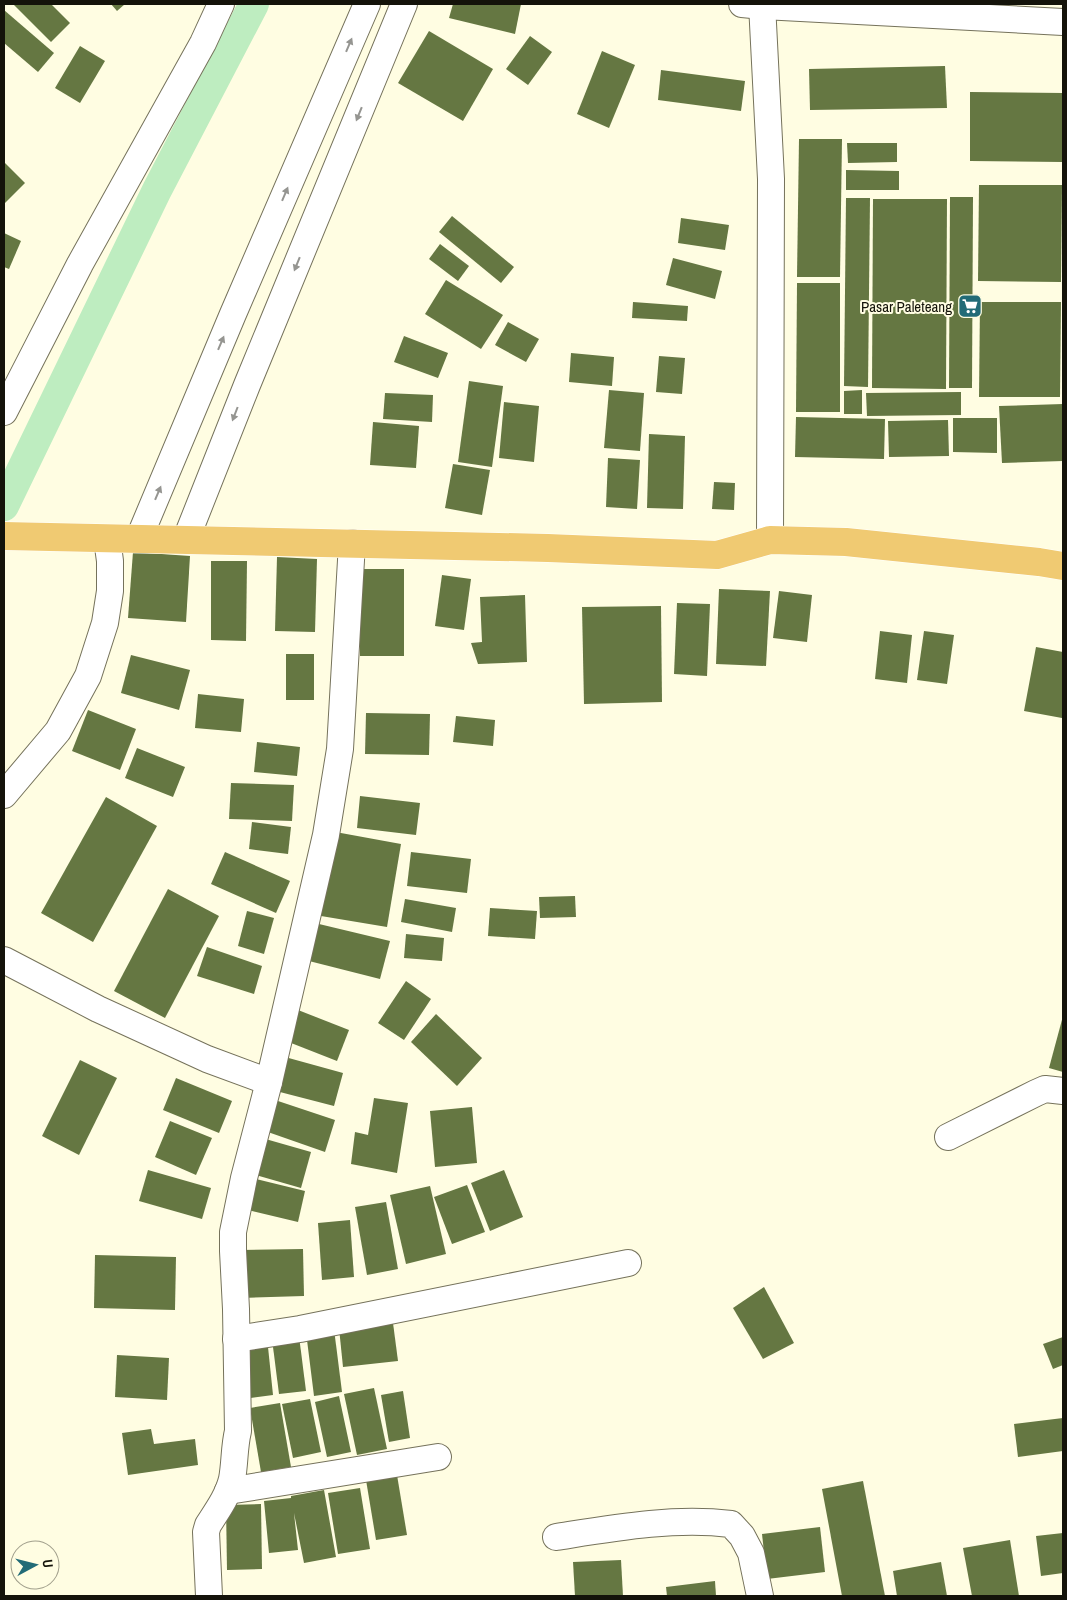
<svg xmlns="http://www.w3.org/2000/svg" width="1067" height="1600" font-family="'Archivo Narrow',sans-serif">
<style>
.lines{fill:none;stroke-linecap:round;stroke-linejoin:round}
.canal{stroke:#beedc0;stroke-width:30}
.building{fill:#657742}
.minor-casing{stroke:#75725b;stroke-width:28}
.primary-casing{stroke:#fff;stroke-width:29}
.minor{stroke:#fff;stroke-width:26}
.primary{stroke:#f0ca72;stroke-width:28}
.oneway{fill:#959591}
.labels{text-anchor:middle;dominant-baseline:central;stroke-width:4;stroke-linejoin:round;paint-order:stroke}
.poi-label{font-size:15px;fill:#14130a;stroke:#fffde2;text-anchor:end}
</style>
<rect width="100%" height="100%" fill="#fffde2"/>
<g class="lines">
<path class="canal" d="M4,506L157,190L254,4"/>
</g>
<g class="building">
<path d="M13,4H51L70,23L51,42Z"/>
<path d="M111,4H125L117,11Z"/>
<path d="M453,4H521L515,34L449,18Z"/>
<path d="M4,10L54,53L38,72L4,43Z"/>
<path d="M429,31L493,69L463,121L398,83Z"/>
<path d="M530,36L552,52L528,85L506,69Z"/>
<path d="M80,46L105,61L80,103L55,88Z"/>
<path d="M602,51L635,65L609,128L577,114Z"/>
<path d="M945,66L947,108L810,110L809,69Z"/>
<path d="M661,70L745,81L741,111L658,100Z"/>
<path d="M970,92L1063,93V162L970,161Z"/>
<path d="M799,139H842L840,277H797Z"/>
<path d="M847,143H897V162L848,163Z"/>
<path d="M4,162L25,183L4,204Z"/>
<path d="M846,170L899,171V190H846Z"/>
<path d="M979,185H1062L1061,282L978,281Z"/>
<path d="M950,197H973L972,388H949Z"/>
<path d="M846,198H870L868,387L844,386Z"/>
<path d="M873,199H947L946,389L872,388Z"/>
<path d="M452,216L514,267L501,283L439,232Z"/>
<path d="M681,218L729,225L725,250L678,243Z"/>
<path d="M4,233L21,241L9,269L4,267Z"/>
<path d="M440,244L469,266L458,281L429,259Z"/>
<path d="M673,258L722,271L715,299L666,285Z"/>
<path d="M446,280L503,315L481,349L425,314Z"/>
<path d="M797,283H840V412H796Z"/>
<path d="M633,302L688,306L687,321L632,318Z"/>
<path d="M980,302H1061L1060,397H979Z"/>
<path d="M508,322L539,339L526,362L495,345Z"/>
<path d="M404,336L448,353L438,378L394,362Z"/>
<path d="M571,353L614,357L612,386L569,382Z"/>
<path d="M659,356L685,358L682,394L656,392Z"/>
<path d="M469,381L503,386L492,467L458,462Z"/>
<path d="M609,390L644,393L640,451L604,448Z"/>
<path d="M862,390V414H844V391Z"/>
<path d="M961,392V415L867,416L866,393Z"/>
<path d="M385,393L433,395L432,422L383,419Z"/>
<path d="M504,402L539,406L534,462L499,458Z"/>
<path d="M1063,404V461L1002,463L999,406Z"/>
<path d="M796,417L885,419L884,459L795,457Z"/>
<path d="M953,418H997V453L953,452Z"/>
<path d="M948,420L949,456L889,457L888,421Z"/>
<path d="M373,422L419,426L416,468L370,465Z"/>
<path d="M649,434L685,436L683,509L647,508Z"/>
<path d="M608,458L640,460L637,509L606,507Z"/>
<path d="M453,464L490,470L482,515L445,508Z"/>
<path d="M714,482L735,483L734,510L712,509Z"/>
<path d="M133,552L190,556L186,622L128,618Z"/>
<path d="M277,557L317,559L315,632L275,631Z"/>
<path d="M211,561H247L246,641L211,640Z"/>
<rect x="360" y="569" width="44" height="87"/>
<path d="M442,575L471,579L464,630L435,626Z"/>
<path d="M719,589L770,591L766,666L716,664Z"/>
<path d="M779,591L812,595L807,642L773,638Z"/>
<path d="M525,595L527,662L478,664L471,643L482,642L480,597Z"/>
<path d="M677,603L710,604L707,676L674,674Z"/>
<path d="M661,606L662,702L584,704L582,607Z"/>
<path d="M880,631L912,635L907,683L875,679Z"/>
<path d="M924,631L954,635L947,684L917,680Z"/>
<path d="M1036,647L1063,652L1062,718L1024,711Z"/>
<rect x="286" y="654" width="28" height="46"/>
<path d="M131,655L190,670L179,710L121,693Z"/>
<path d="M198,694L244,699L241,732L195,728Z"/>
<path d="M88,710L136,729L120,770L72,751Z"/>
<path d="M366,713L430,714L429,755L365,754Z"/>
<path d="M456,716L495,720L493,746L453,742Z"/>
<path d="M257,742L300,747L297,776L254,772Z"/>
<path d="M137,748L185,767L173,797L125,778Z"/>
<path d="M231,783L294,785L292,821L229,819Z"/>
<path d="M360,796L420,803L416,835L357,828Z"/>
<path d="M106,797L157,826L93,942L41,913Z"/>
<path d="M252,822L291,827L288,854L249,849Z"/>
<path d="M330,831L401,844L387,927L315,915Z"/>
<path d="M225,852L290,881L276,913L211,884Z"/>
<path d="M411,852L471,859L467,893L407,886Z"/>
<path d="M168,889L219,916L165,1018L114,991Z"/>
<path d="M575,896L576,917L540,918L539,897Z"/>
<path d="M405,899L456,908L452,932L401,922Z"/>
<path d="M490,908L537,911L535,939L488,936Z"/>
<path d="M247,911L274,918L264,954L238,946Z"/>
<path d="M319,924L390,941L380,979L309,961Z"/>
<path d="M406,934L444,938L442,961L404,958Z"/>
<path d="M207,947L262,966L254,994L197,976Z"/>
<path d="M406,981L431,999L404,1040L378,1023Z"/>
<path d="M298,1010L349,1030L337,1061L286,1041Z"/>
<path d="M436,1014L482,1058L457,1086L411,1042Z"/>
<path d="M1063,1016V1072L1049,1068Z"/>
<path d="M285,1057L343,1073L334,1106L276,1091Z"/>
<path d="M80,1060L117,1078L79,1155L42,1136Z"/>
<path d="M176,1078L232,1101L219,1133L163,1110Z"/>
<path d="M374,1098L408,1103L397,1173L351,1164L355,1132L368,1135Z"/>
<path d="M275,1100L335,1120L325,1152L265,1131Z"/>
<path d="M472,1107L477,1163L435,1167L430,1111Z"/>
<path d="M170,1121L212,1138L196,1175L155,1157Z"/>
<path d="M262,1138L311,1152L301,1188L252,1174Z"/>
<path d="M148,1170L211,1188L202,1219L139,1201Z"/>
<path d="M504,1170L523,1217L490,1231L471,1183Z"/>
<path d="M252,1178L305,1191L298,1222L244,1209Z"/>
<path d="M467,1185L485,1232L452,1244L434,1197Z"/>
<path d="M430,1186L446,1254L406,1264L390,1195Z"/>
<path d="M386,1202L398,1269L367,1275L355,1207Z"/>
<path d="M350,1220L354,1277L322,1280L318,1223Z"/>
<path d="M303,1249L304,1296L241,1298L240,1250Z"/>
<path d="M95,1255L176,1257L175,1310L94,1308Z"/>
<path d="M764,1287L794,1343L763,1359L733,1308Z"/>
<path d="M393,1323L398,1361L343,1367L339,1328Z"/>
<path d="M334,1329L342,1392L314,1396L306,1332Z"/>
<path d="M299,1336L306,1391L279,1394L272,1339Z"/>
<path d="M1063,1337V1365L1053,1369L1043,1344Z"/>
<path d="M268,1347L273,1395L243,1399L237,1350Z"/>
<path d="M117,1355L169,1358L167,1400L115,1397Z"/>
<path d="M374,1388L387,1449L357,1455L344,1394Z"/>
<path d="M403,1391L410,1438L389,1442L381,1395Z"/>
<path d="M339,1396L351,1452L327,1457L315,1402Z"/>
<path d="M310,1399L321,1452L293,1458L282,1404Z"/>
<path d="M280,1403L291,1467L261,1472L250,1408Z"/>
<path d="M1063,1418V1451L1018,1457L1014,1424Z"/>
<path d="M151,1429L154,1444L195,1439L198,1465L128,1475L122,1433Z"/>
<path d="M397,1475L407,1535L376,1540L366,1480Z"/>
<path d="M863,1481L885,1596H842L822,1489Z"/>
<path d="M360,1488L370,1549L338,1554L328,1493Z"/>
<path d="M324,1490L336,1557L304,1563L294,1513L298,1550L269,1553L264,1501L291,1498V1496Z"/>
<path d="M261,1504L262,1569L227,1570L226,1505Z"/>
<path d="M820,1527L825,1572L767,1579L762,1534Z"/>
<path d="M1063,1533V1573L1041,1576L1036,1536Z"/>
<path d="M1010,1540L1019,1596H972L963,1548Z"/>
<path d="M621,1560L623,1596H575L573,1562Z"/>
<path d="M941,1562L947,1596H897L893,1571Z"/>
<path d="M715,1581L716,1596H667L666,1587Z"/>
</g>
<g class="lines">
<g class="minor-casing">
<g id="minor">
<path d="M742,4L763,6L1063,22"/>
<path d="M762,4L771,179L770,540"/>
<path d="M4,412L80,264L203,43L221,4"/>
<path d="M139,538L233,314L367,4"/>
<path d="M186,539L247,385L404,4"/>
<path d="M4,795L58,731L88,676L105,623L110,591V561L107,539"/>
<path d="M4,960L98,1009L207,1059L269,1082"/>
<path d="M948,1137L1036,1093L1045,1089L1063,1091"/>
<path d="M236,1339L300,1329L628,1263"/>
<path d="M228,1491L438,1457"/>
<path d="M556,1537C613,1528 673,1517 731,1524L742,1536L751,1553L760,1596"/>
<path d="M209,1596L206,1532L208,1525C217,1511 228,1496 232,1479C235,1464 234,1447 238,1431L236,1309L233,1251V1232L244,1178L269,1082L326,835L340,749L352,543"/>
</g>
</g>
<g class="primary-casing">
<path id="primary" d="M4,536L548,548L717,555L770,540L846,542L1039,562L1063,566"/>
</g>
<use href="#minor" class="minor"/>
<use href="#primary" class="primary"/>
</g>
<defs><path id="oneway-solid" d="M-6-.8H1V-3.2L6.5 0L1 3.2V.8H-6Z" transform="scale(1.25)"/></defs>
<g class="oneway">
<use href="#oneway-solid" transform="translate(349 45) rotate(-67)"/>
<use href="#oneway-solid" transform="translate(359 114) rotate(112)"/>
<use href="#oneway-solid" transform="translate(285 194) rotate(-67)"/>
<use href="#oneway-solid" transform="translate(297 264) rotate(112)"/>
<use href="#oneway-solid" transform="translate(221 343) rotate(-67)"/>
<use href="#oneway-solid" transform="translate(235 414) rotate(111)"/>
<use href="#oneway-solid" transform="translate(158 493) rotate(-67)"/>
</g>
<defs>
<g id="supermarket-square" transform="scale(1.25)"><rect x="-9" y="-9" width="18" height="18" rx="4" fill="#226b77" stroke="#fffde2"/><path d="M-6-5.5h2.5l.6 2H6L4.5 2H-2.5L-4.4-4H-6ZM-1.5 3.2a1.3 1.3 0 1 0 .1 0ZM3 3.2a1.3 1.3 0 1 0 .1 0Z" fill="#fff"/></g>
</defs>
<g fill-rule="evenodd">
<use href="#supermarket-square" x="970" y="306"/>
</g>
<g class="labels">
<g class="poi-label">
<text x="952" y="306">Pasar Paleteang</text>
</g>
</g>
<rect width="1067" height="1600" fill="none" stroke="#14130a" stroke-width="10"/>
<g transform="translate(35 1565) rotate(83)"><circle r="24" fill="#fffde2" stroke="#a19f8c"/>
<path d="M0-4L9 19L0 12L-9 19Z" fill="#226b77"/>
<text y="-8" font-size="14" font-weight="bold" text-anchor="middle" fill="#14130a">U</text>
</g>
</svg>
